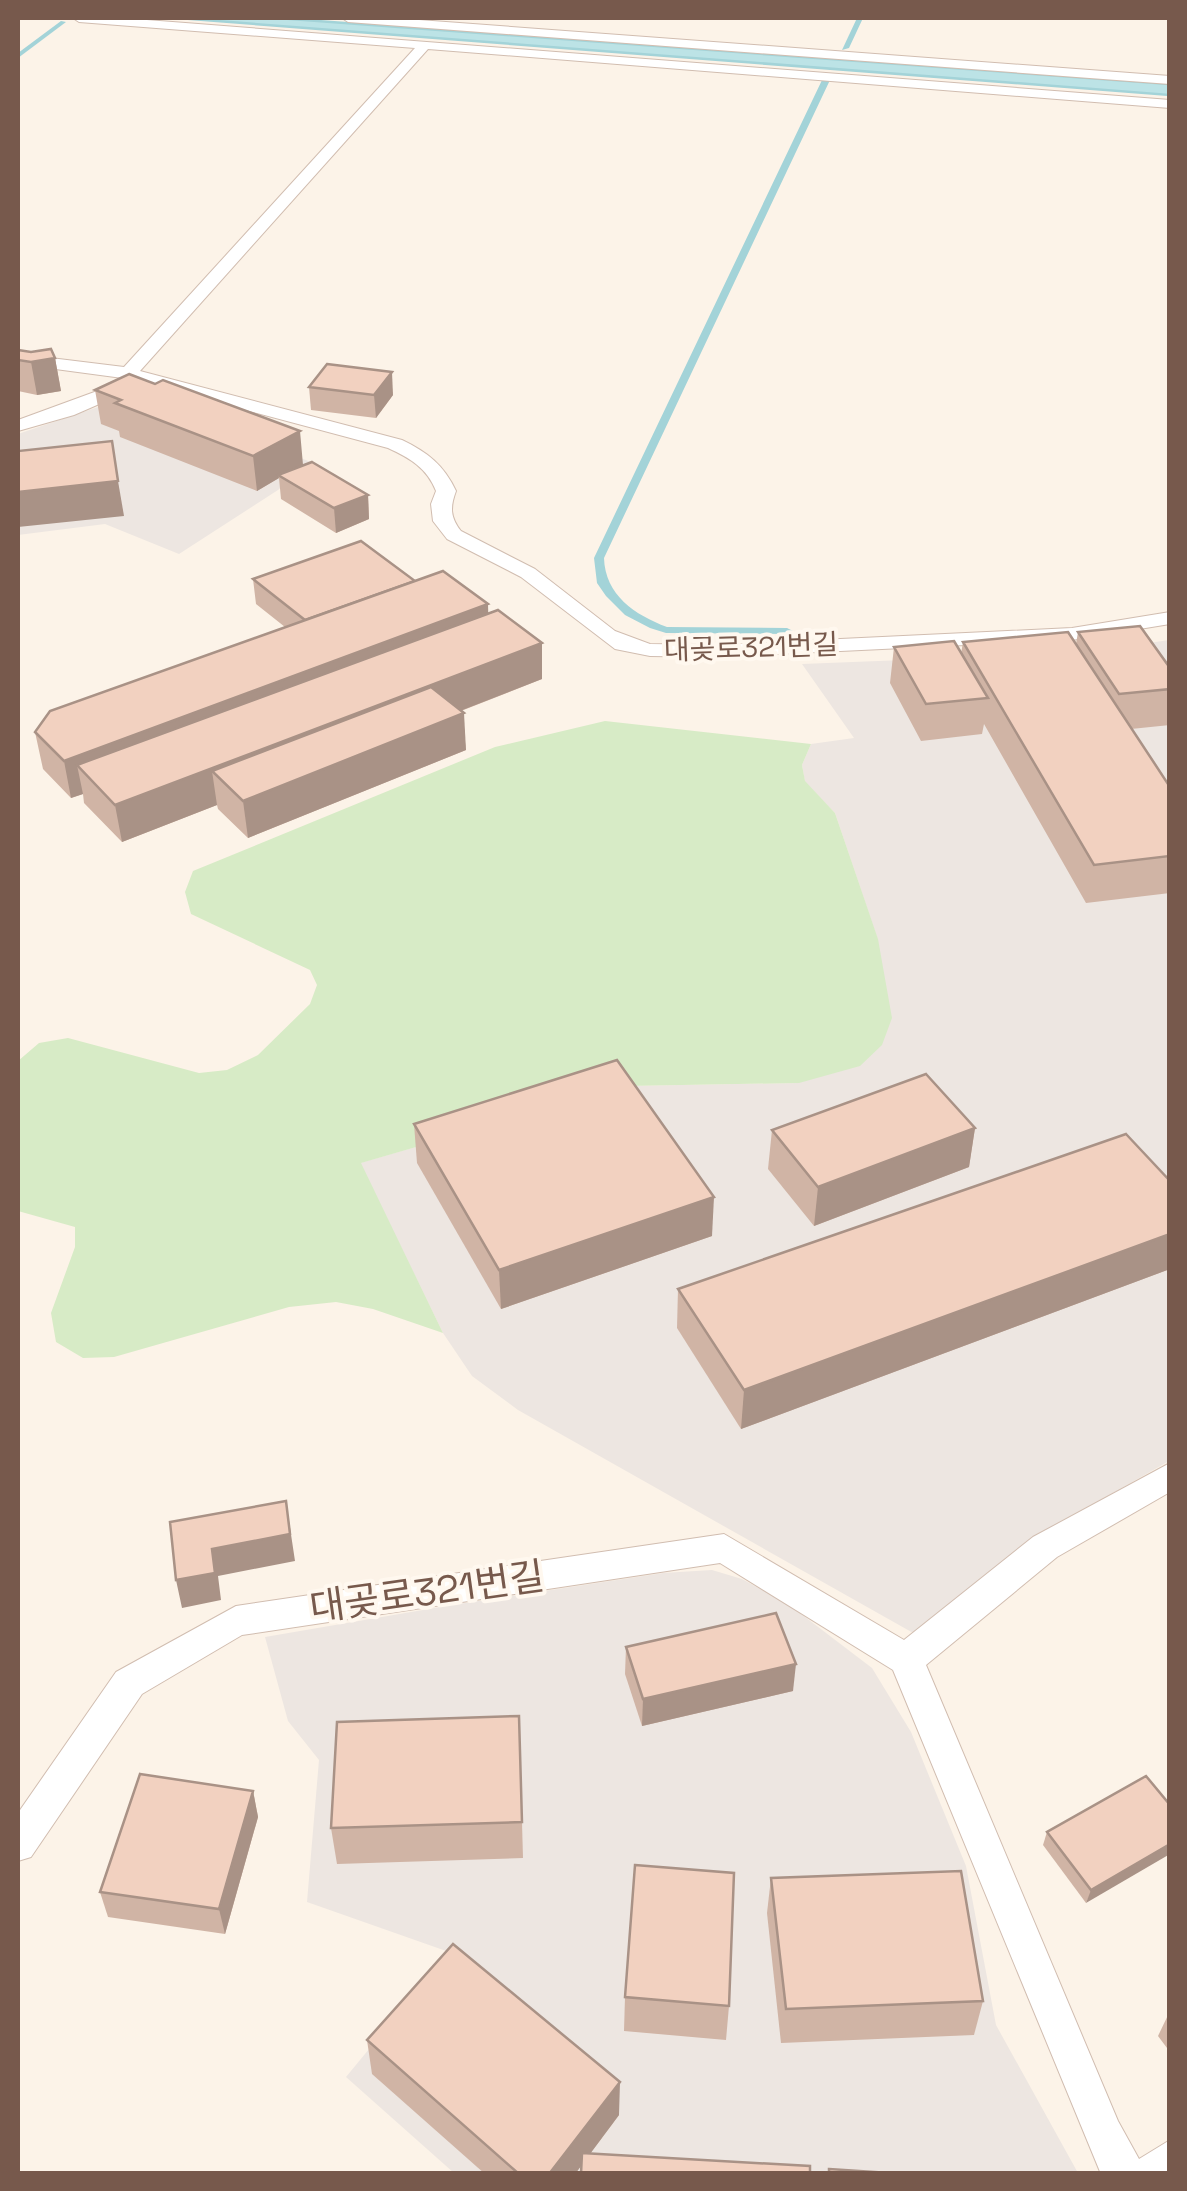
<svg xmlns="http://www.w3.org/2000/svg" width="1187" height="2191" font-family="'Space Grotesk','Noto Sans KR',sans-serif">
<style>
.industrial{fill:#ede6e1}
.green{fill:#d7ebc6}
.water{fill:#bce3e6;stroke:#a3d3d8;stroke-width:2.5}
.lines{fill:none;stroke-linecap:round;stroke-linejoin:round}
.stream{fill:#a3d3d8;fill-rule:evenodd}
.lane-casing{stroke:#d1bdb0;stroke-width:2}
.lane{fill:#fff;fill-rule:evenodd}
.wall{fill:#d0b4a5}
.shaded-wall{fill:#a99286}
.building{fill:#f2d1c0;stroke:#a99286;stroke-width:2.5}
.labels{text-anchor:middle;dominant-baseline:central;stroke-width:8;stroke-linejoin:round;paint-order:stroke}
.far-street-label{font-size:28px;fill:#77594c;stroke:#fff8ef}
.near-street-label{font-size:38px;fill:#77594c;stroke:#fff8ef}
</style>
<rect width="100%" height="100%" fill="#fcf3e8"/>
<g class="industrial">
<path d="M101,406H166L311,462L278,490L179,554L105,524L18,535V434Z"/>
<path d="M1169,640V1461L1036,1537L915,1634L518,1410L472,1376L443,1333L360,1163L627,1086L799,1083L878,940L835,813L805,782L802,765L811,744L854,738L802,664L1082,653Z"/>
<path d="M712,1570L742,1579L788,1604L872,1668L911,1732L966,1866L996,2025L1078,2173H454L346,2077L449,1952L307,1902L319,1760L288,1721L265,1637L452,1605L663,1573Z"/>
</g>
<path class="green" d="M605,721L811,744L802,765L805,781L835,813L878,939L892,1018L882,1045L860,1066L799,1083L627,1086L361,1163L443,1333L373,1309L336,1302L289,1307L114,1357L83,1358L56,1342L51,1313L75,1247V1227L18,1211V1061L39,1043L68,1038L199,1073L227,1070L258,1055L310,1004L317,985L310,970L191,914L185,892L193,871L495,747Z"/>
<path class="water" d="M178,18H277L1169,84V95Z"/>
<g class="lines">
<g class="stream">
<path d="M857,18H863L849,48L842,50Z"/>
<path d="M61,21L66,22L18,58V53Z"/>
<path d="M823,78L830,80L604,558C605,595 635,615 667,627L787,628L793,631L787,634L666,633L650,628L625,615L606,596L597,583L594,558Z"/>
</g>
<g class="lane-casing">
<g id="lane">
<path d="M73,18H121L1170,100V108L428,49L140,371L402,440C427,452 444,465 456,491C450,507 450,517 461,531L535,569L615,631L650,644L716,645L1072,628L1170,612V624L1072,640L716,657L650,656L615,649L521,577L447,539L433,521L431,504L436,491C427,468 410,458 388,448L137,381L136,388L74,415L18,431V420L130,379L18,364V354L124,367L415,48L79,22Z"/>
<path d="M342,18H392L1170,76V84L348,22Z"/>
<path d="M1170,1463V1492L1057,1557L926,1665L1118,2121L1139,2159L1170,2140V2174H1101L893,1670L720,1563L242,1635L142,1694L31,1857L18,1861V1813L116,1672L236,1606L724,1534L904,1640L1033,1537Z"/>
</g>
</g>
<use href="#lane" class="lane"/>
</g>
<g class="wall">
<path d="M18,350L55,358L61,391L37,395L18,391Z"/>
<path d="M309,387L393,395L376,418L311,410Z"/>
<path d="M95,390L303,465L368,495L369,519L336,533L281,499L279,478L257,491L120,437L119,431L101,424Z"/>
<path d="M253,579L415,581L488,614L542,643V679L461,711L466,750L248,838L218,809L217,805L122,842L84,803L83,794L71,798L43,769L35,732L285,627L256,604Z"/>
<path d="M1078,632L1170,668V725L1131,729L1170,787V893L1086,903L984,724L982,734L921,741L890,683L894,647L961,654L963,642L1076,644Z"/>
<path d="M414,1124L712,1236L501,1309L417,1163Z"/>
<path d="M975,1128L969,1167L814,1226L768,1169L772,1130Z"/>
<path d="M1170,1181V1269L741,1429L677,1328L678,1289Z"/>
<path d="M626,1647L793,1691L642,1726L625,1674Z"/>
<path d="M519,1716L523,1858L337,1864L331,1828Z"/>
<path d="M1146,1776L1086,1903L1043,1845L1047,1832Z"/>
<path d="M253,1791L258,1817L225,1934L108,1917L100,1892Z"/>
<path d="M771,1878L983,2001L974,2035L781,2043L767,1913Z"/>
<path d="M625,1997L729,2006L726,2040L624,2031Z"/>
<path d="M1170,2011V2052L1158,2036Z"/>
<path d="M367,2040L619,2115L575,2174H485L372,2074Z"/>
</g>
<g class="shaded-wall">
<path d="M55,358L61,391L37,395L31,362Z"/>
<path d="M392,372L393,395L376,418L374,395Z"/>
<path d="M300,431L303,465L278,475L279,478L257,491L253,456Z"/>
<path d="M118,481L124,516L18,527V492Z"/>
<path d="M368,495L369,519L336,533L334,508Z"/>
<path d="M488,604L489,640L77,765L83,794L71,798L64,761Z"/>
<path d="M542,643V679L239,797L212,771L217,805L122,842L115,805Z"/>
<path d="M464,713L466,750L248,838L243,801Z"/>
<path d="M975,1128L969,1167L814,1226L818,1187Z"/>
<path d="M714,1197L712,1236L501,1309L499,1270Z"/>
<path d="M1170,1234V1269L741,1429L744,1390Z"/>
<path d="M286,1501L295,1561L218,1576L221,1600L182,1608L176,1580L212,1549Z"/>
<path d="M796,1664L793,1691L642,1726L643,1699Z"/>
<path d="M253,1791L258,1817L225,1934L219,1909Z"/>
<path d="M1170,1844V1854L1086,1903L1091,1890Z"/>
<path d="M620,2082L619,2115L575,2174H549Z"/>
</g>
<g class="building">
<path d="M51,349L55,358L31,362L18,360V350L31,352Z"/>
<path d="M327,364L392,372L374,395L309,387Z"/>
<path d="M129,374L155,384L163,380L300,431L253,456L115,403L121,400L95,390Z"/>
<path d="M112,441L118,481L18,492V451Z"/>
<path d="M312,462L368,495L334,508L278,475Z"/>
<path d="M361,541L415,581L305,620L253,579Z"/>
<path d="M443,571L488,604L64,761L35,732L50,711Z"/>
<path d="M498,610L542,643L115,805L77,765Z"/>
<path d="M1140,626L1170,668V689L1119,694L1078,632Z"/>
<path d="M1068,632L1170,787V856L1094,865L963,642Z"/>
<path d="M954,641L988,698L926,704L894,647Z"/>
<path d="M431,687L464,713L243,801L212,771Z"/>
<path d="M617,1060L714,1197L499,1270L414,1124Z"/>
<path d="M926,1074L975,1128L818,1187L772,1130Z"/>
<path d="M1126,1134L1170,1181V1234L744,1390L678,1289Z"/>
<path d="M286,1501L290,1534L212,1549L215,1573L176,1580L170,1522Z"/>
<path d="M776,1613L796,1664L643,1699L626,1647Z"/>
<path d="M519,1716L522,1822L331,1828L337,1722Z"/>
<path d="M140,1774L253,1791L219,1909L100,1892Z"/>
<path d="M1146,1776L1170,1805V1844L1091,1890L1047,1832Z"/>
<path d="M635,1865L734,1873L729,2006L625,1997Z"/>
<path d="M961,1871L983,2001L786,2009L771,1878Z"/>
<path d="M453,1944L620,2082L549,2174H519L367,2040Z"/>
<path d="M582,2153L810,2166V2174H581Z"/>
<path d="M829,2169L905,2174H829Z"/>
</g>
<g class="labels">
<g class="far-street-label">
<text transform="translate(751 647) rotate(-2)">대곶로321번길</text>
</g>
<g class="near-street-label">
<text transform="translate(427 1592) rotate(-8)">대곶로321번길</text>
</g>
</g>
<rect width="1187" height="2191" fill="none" stroke="#77594c" stroke-width="40"/>
</svg>
